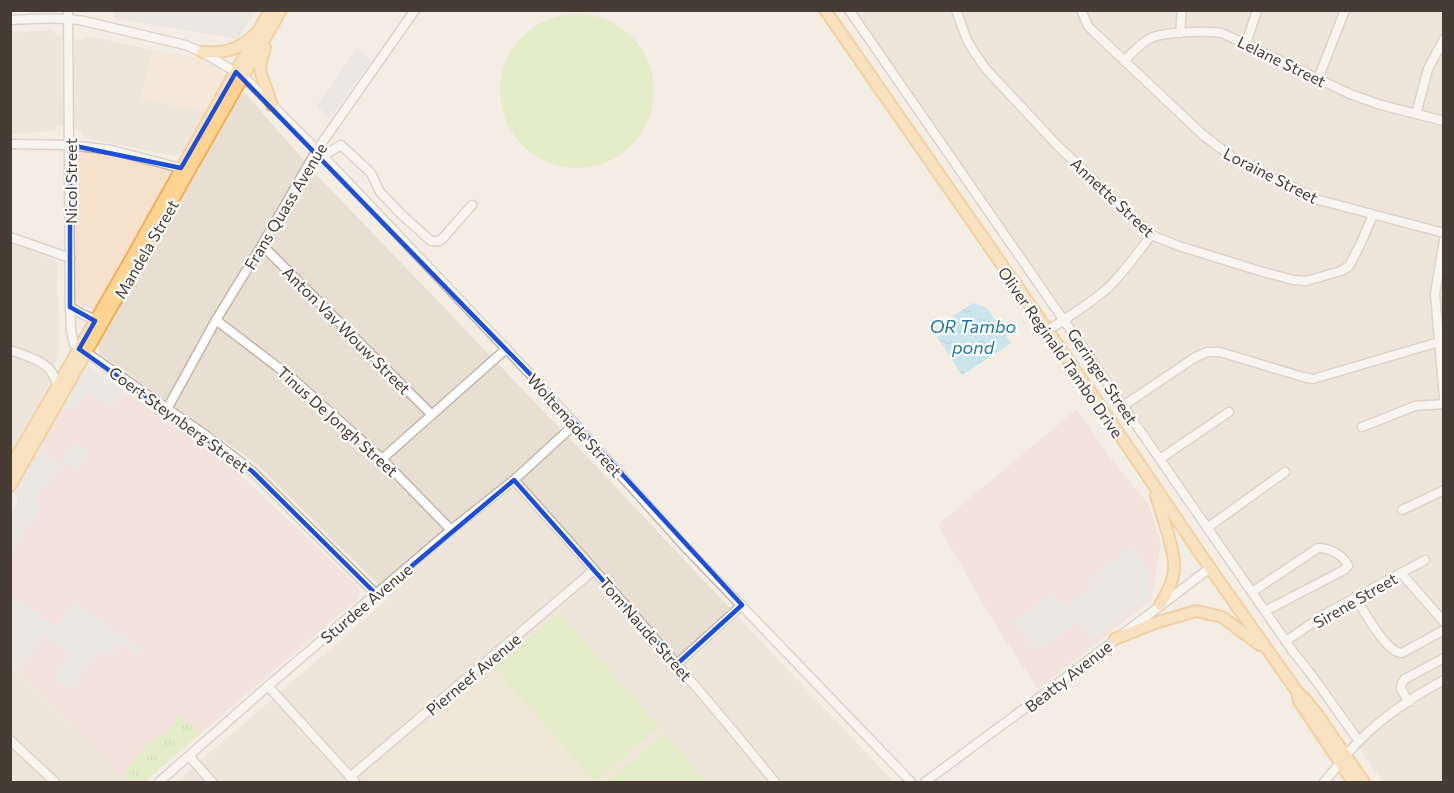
<svg xmlns="http://www.w3.org/2000/svg" width="1454" height="793" font-family="Commissioner,sans-serif">
<style>
.residential{fill:#e8ded1}
.commercial{fill:#f8e1cc}
.education{fill:#eee1cc}
.medical{fill:#f5d6d6}
.grass{fill:url(#grass-tufts)}
.pitch{fill:#d5eca9}
.parking{fill:#e3e0dd}
.water{fill:url(#water-ripples)}
.lines{fill:none;stroke-linecap:round;stroke-linejoin:round}
.minor-casing{stroke:#c3b6a9;stroke-width:11}
.major-casing{stroke:#edb058;stroke-width:14}
.minor{stroke:#fff;stroke-width:8}
.major{stroke:#ffd391;stroke-width:10}
.marked{fill:none;stroke:#1d4ed8;stroke-width:4.5;stroke-linejoin:round}
.labels{text-anchor:middle;dominant-baseline:central;stroke-width:4.5;stroke-linejoin:round;paint-order:stroke}
.street-label{font-size:16px;fill:#463c33;stroke:#fff}
.water-label{font-size:18px;font-style:italic;fill:#2179a1;stroke:#fff}
</style>
<defs>
<pattern id="grass-tufts" width="24" height="20" patternUnits="userSpaceOnUse" patternTransform="scale(1.5)"><rect width="24" height="20" fill="#d5eca9"/><path d="M3 7l-1-3M5 7V3M7 7l1-3M15 17l-1-3M17 17v-4M19 17l1-3" fill="none" stroke="#b8cb92"/></pattern>
<pattern id="water-ripples" width="26" height="14" patternUnits="userSpaceOnUse" patternTransform="scale(1.5)"><rect width="26" height="14" fill="#9adbf6"/><path d="M2 4q2-2 4 0t4 0M15 11q2-2 4 0t4 0" fill="none" stroke="#86bdd3"/></pattern>
</defs>
<rect width="100%" height="100%" fill="#f3ede4"/>
<g class="residential">
<path d="M847,11H1443V782H1383Z"/>
<path d="M52,30L57,36L81,40L88,36L153,50L141,99L207,112L183,153L177,156L84,138L79,130L58,125L54,131L11,134V33Z"/>
<path d="M245,93L313,171L574,443L892,780V782H176L388,599L375,581L253,461L100,354L98,342L239,94Z"/>
<path d="M11,243L57,261L59,346L51,380L11,453Z"/>
<path d="M10,667L123,774L131,782H11Z"/>
</g>
<g class="commercial">
<path d="M153,50L196,58L220,68L225,79L207,112L141,99Z"/>
<path d="M80,149L164,166L169,170L170,175L93,310L72,300V156L75,151Z"/>
</g>
<path class="education" d="M559,609L707,782H368L370,774Z"/>
<g class="medical">
<path d="M85,364L232,467L359,587L360,597L144,782H131L11,667L10,517L17,506V496L12,489Z"/>
<path d="M1077,409L1108,455L1149,505L1161,544L1151,600L1038,689L996,626L938,525Z"/>
</g>
<path class="grass" d="M180,716L201,733L144,782H131L123,774L148,743L167,733Z"/>
<g class="pitch">
<circle cx="577" cy="91" r="77"/>
<path d="M559,612L659,727L595,782L494,668Z"/>
<path d="M664,733L707,782H607Z"/>
</g>
<g class="parking">
<path d="M114,11V10L255,11L238,39L114,18Z"/>
<path d="M357,48L372,60L329,119L317,105Z"/>
<path d="M85,364L124,390L111,408L88,392L73,412L63,405Z"/>
<path d="M76,442L90,452L76,469L63,461Z"/>
<path d="M36,448L63,464L34,502L41,507L11,556V517L17,506V496L12,489Z"/>
<path d="M1131,547L1147,567L1148,597L1092,641L1078,621L1036,652L1014,622L1054,592L1066,608L1090,588L1086,582Z"/>
<path d="M13,597L57,627L74,603L143,649L138,657L120,644L113,654L95,656L70,691L53,679L70,654L44,636L17,673L10,666V602Z"/>
</g>
<path class="water" d="M973,303L987,308L1011,343L962,375L937,337L946,331L941,324Z"/>
<g class="lines">
<g class="minor-casing">
<g id="minor">
<path d="M68,10L70,307L71,330L74,344L207,436L252,471L377,595"/>
<path d="M849,10L1294,653C1318,681 1337,712 1359,741"/>
<path d="M956,10L967,40L974,52L986,69L1056,144L1151,235L1179,246L1260,271L1293,280L1306,281L1341,271L1349,266L1360,245L1373,215"/>
<path d="M1081,10L1088,26L1094,32L1203,135L1236,160L1319,200L1444,233"/>
<path d="M10,20C35,19 59,17 84,21L185,45L202,52L244,77L323,156L531,375L688,550L911,782"/>
<path d="M1180,33L1182,10"/>
<path d="M1246,44L1257,10"/>
<path d="M1124,61C1132,53 1140,44 1149,39C1163,31 1206,31 1222,33L1350,94L1381,105L1444,121"/>
<path d="M1318,79L1345,10"/>
<path d="M1416,114L1428,69L1444,39"/>
<path d="M10,144L70,145L111,150L181,168L186,172"/>
<path d="M323,156L341,145L371,173L380,192L402,215L431,241H439L443,238L472,205"/>
<path d="M10,237L70,258"/>
<path d="M1444,240L1435,294L1444,398"/>
<path d="M262,245L432,415"/>
<path d="M70,307L82,314L96,320"/>
<path d="M216,320L292,378L382,459L451,530"/>
<path d="M1047,331C1068,317 1090,304 1109,287C1125,271 1138,253 1151,235"/>
<path d="M10,350C31,358 55,362 57,388"/>
<path d="M1123,406L1194,358L1207,352H1220L1303,377L1313,379L1439,342"/>
<path d="M167,409L216,320L262,245L317,150L415,10"/>
<path d="M1362,427L1415,406L1444,404"/>
<path d="M382,459L506,349"/>
<path d="M1160,459L1229,412"/>
<path d="M514,480C603,579 691,678 775,782"/>
<path d="M1402,510L1444,490"/>
<path d="M1207,528L1285,472"/>
<path d="M1401,573L1444,622"/>
<path d="M1252,592L1318,548C1329,548 1344,555 1348,566L1344,570L1265,611"/>
<path d="M1356,599C1365,612 1386,653 1402,653L1444,630"/>
<path d="M1286,641L1327,613L1425,560"/>
<path d="M677,664L742,605"/>
<path d="M268,686L355,782"/>
<path d="M1409,702L1401,689L1402,683L1405,679L1444,658"/>
<path d="M10,740L55,782"/>
<path d="M189,756L212,782"/>
<path d="M350,777L594,570"/>
<path d="M159,782L268,686L451,530L514,480L575,424"/>
<path d="M925,782L1040,697L1210,568"/>
<path d="M1324,782C1336,769 1347,753 1360,740C1384,716 1414,696 1444,680"/>
</g>
</g>
<g class="major-casing">
<g id="major">
<path d="M825,10L1096,400L1210,568L1298,693L1304,698L1315,711L1364,782"/>
<path d="M265,47L260,66L261,74L272,105"/>
<path d="M202,52C224,53 237,51 254,35"/>
<path d="M10,468L125,269L270,10"/>
<path d="M10,486L281,10"/>
<path d="M1156,496C1162,515 1176,553 1174,570C1173,583 1166,594 1160,605"/>
<path d="M1115,639L1155,623L1196,611L1222,617L1260,645"/>
<path d="M1298,696L1299,701L1353,782"/>
</g>
</g>
<use href="#minor" class="minor"/>
<use href="#major" class="major"/>
</g>
<path d="M0 0H1454V793H0ZM236,72L531,375L742,605L677,664L514,480L377,595L252,471L79,349L95,321L70,307V145L181,168Z" fill="#f3ede4" fill-opacity=".55" fill-rule="evenodd"/>
<path class="marked" d="M236,72L531,375L742,605L677,664L514,480L377,595L252,471L79,349L95,321L70,307V145L181,168Z"/>
<g class="labels">
<g class="street-label">
<text transform="translate(1282 61) rotate(26)">Lelane Street</text>
<text transform="translate(1271 175) rotate(27)">Loraine Street</text>
<text transform="translate(70 181) rotate(-90)">Nicol Street</text>
<text transform="translate(1113 197) rotate(43)">Annette Street</text>
<text transform="translate(285 206) rotate(-59)">Frans Quass Avenue</text>
<text transform="translate(146 249) rotate(-60)">Mandela Street</text>
<text transform="translate(347 330) rotate(45)">Anton Vav Wouw Street</text>
<text transform="translate(1061 352) rotate(55)">Oliver Reginald Tambo Drive</text>
<text transform="translate(1103 376) rotate(56)">Geringer Street</text>
<text transform="translate(179 419) rotate(36)">Coert Steynberg Street</text>
<text transform="translate(338 421) rotate(42)">Tinus De Jongh Street</text>
<text transform="translate(575 425) rotate(48)">Woltemade Street</text>
<text transform="translate(1355 600) rotate(-30)">Sirene Street</text>
<text transform="translate(366 603) rotate(-40)">Sturdee Avenue</text>
<text transform="translate(646 629) rotate(49)">Tom Naude Street</text>
<text transform="translate(473 674) rotate(-40)">Pierneef Avenue</text>
<text transform="translate(1068 676) rotate(-38)">Beatty Avenue</text>
</g>
<g class="water-label">
<text x="973" y="326">OR Tambo<tspan x="973" dy="21">pond</tspan></text>
</g>
</g>
<rect width="1454" height="793" fill="none" stroke="#463c33" stroke-width="24"/>
</svg>
